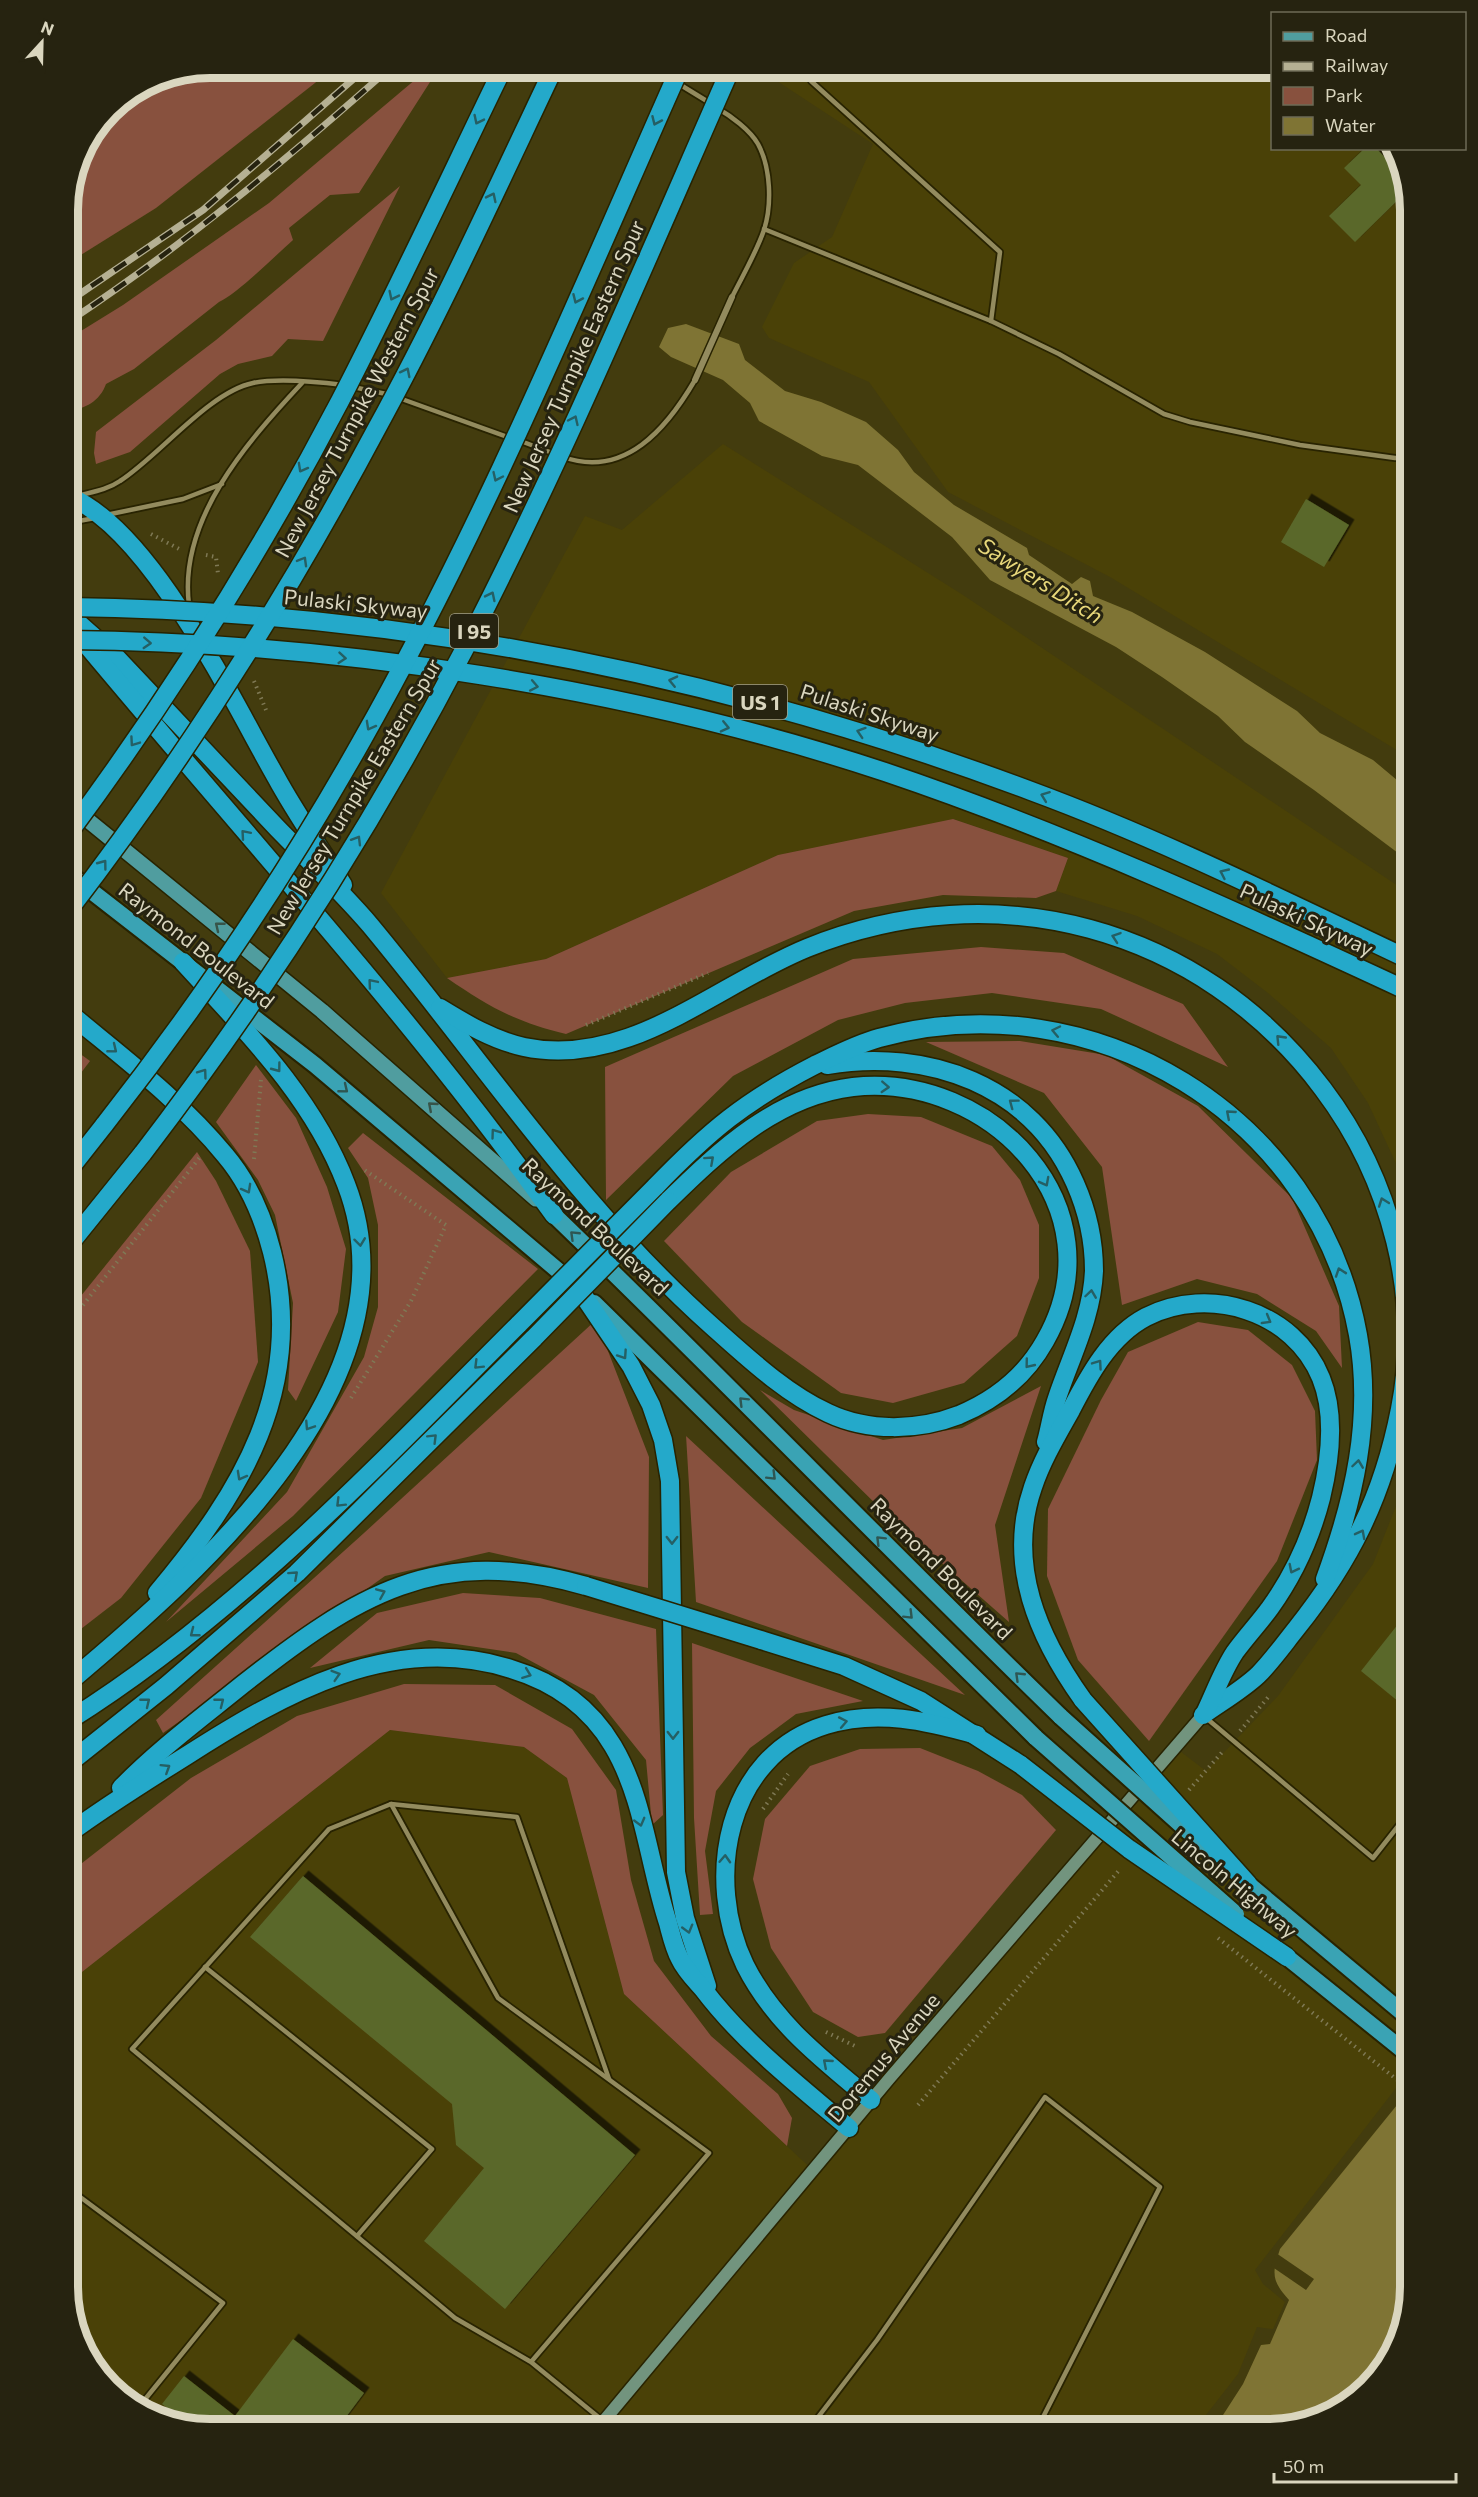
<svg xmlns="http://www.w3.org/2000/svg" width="1478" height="2497" font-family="Commissioner,sans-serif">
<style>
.built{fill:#4a4107}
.green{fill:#88513e}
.water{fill:#7f7434}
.pier{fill:#433c0e}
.building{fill:#5a672b;filter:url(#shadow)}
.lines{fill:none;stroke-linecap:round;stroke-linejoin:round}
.service-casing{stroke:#282301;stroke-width:8}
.minor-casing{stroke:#282301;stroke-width:9}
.secondary-casing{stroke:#282301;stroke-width:15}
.primary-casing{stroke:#282301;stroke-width:18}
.trunk-casing{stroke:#282301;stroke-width:20}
.motorway-casing{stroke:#282301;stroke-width:21}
.path{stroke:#7f7955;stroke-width:4;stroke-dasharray:1.5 4.5;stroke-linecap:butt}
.service{stroke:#938b5e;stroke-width:4.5}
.minor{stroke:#938b5e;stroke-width:6}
.secondary{stroke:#72947e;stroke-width:12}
.primary{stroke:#509d9f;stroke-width:15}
.trunk{stroke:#3aa3b4;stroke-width:16}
.motorway{stroke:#24a9ca;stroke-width:18}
.rail-casing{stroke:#b5b093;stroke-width:7}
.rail{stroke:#262310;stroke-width:4.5;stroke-dasharray:14;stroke-linecap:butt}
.trunk-bridge-casing{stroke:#282301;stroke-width:20;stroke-linecap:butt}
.motorway-bridge-casing{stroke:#282301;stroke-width:21;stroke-linecap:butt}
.path-bridge{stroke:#7f7955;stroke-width:4;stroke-dasharray:1.5 4.5;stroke-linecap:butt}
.trunk-bridge{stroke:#3aa3b4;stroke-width:16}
.motorway-bridge{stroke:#24a9ca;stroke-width:18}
.oneway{stroke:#255f64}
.oneway2{stroke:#375449}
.oneway3{stroke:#2e5652}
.labels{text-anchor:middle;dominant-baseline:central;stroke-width:6;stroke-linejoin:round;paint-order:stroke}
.shield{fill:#262310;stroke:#a4a08a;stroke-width:1.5}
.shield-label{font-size:20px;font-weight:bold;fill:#dad6bf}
.street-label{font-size:21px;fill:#dad6bf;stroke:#262310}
.water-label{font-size:22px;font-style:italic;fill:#e7d77a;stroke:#262310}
.rim{fill:none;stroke:#dad6bf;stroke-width:8}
</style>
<defs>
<filter id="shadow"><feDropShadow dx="5.5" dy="-5.5" stdDeviation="0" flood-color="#0009"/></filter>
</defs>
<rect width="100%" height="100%" fill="#433c0e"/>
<g class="built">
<path d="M783,68H1272V148L1396,149L1410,210V758L1110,577L948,492L869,382L769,338L762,327L794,263L832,237L873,144L777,81Z"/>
<path d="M723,444L963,595L1410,894V1213L1400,1172L1368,1103L1331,1048L1268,993L1217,954L1137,916L1056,891L1068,858L954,819L778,855L546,959L447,978L381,893L585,516L622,530Z"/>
<path d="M1410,1471V2070L1255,2270L1263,2284L1285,2302L1273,2329L1257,2327L1238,2374L1195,2429H201L131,2405L82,2350L68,2287V1983L390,1730L524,1747L567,1778L624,1994L818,2175L1086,1845L1172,1745L1206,1771L1278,1696L1373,1564Z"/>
</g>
<g class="green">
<path d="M210,68H334L156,208L68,263V201L78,155L110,109L156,78Z"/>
<path d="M429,68H439L359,193L330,195L289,228L293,240C275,256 238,293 219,302L134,369L106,384C100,401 85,409 68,411V339L123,305L269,203Z"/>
<path d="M400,186L323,341L288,339L272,356L238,364L220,374L130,452L96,464L94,453L96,432L216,340Z"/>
<path d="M953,819L1068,858L1056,891L1036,898L943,895L854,911L566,1034C516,1022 489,1007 447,978L546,959L778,855Z"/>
<path d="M981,947L1064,953L1183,1004L1228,1067L1101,1009L992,993L905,1003L838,1020L733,1076L606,1200L605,1067L853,959Z"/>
<path d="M1020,1041L1106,1055L1198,1106L1292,1198L1339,1306L1342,1368L1316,1331L1257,1294L1197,1279L1122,1305L1102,1167L1044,1093L926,1042Z"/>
<path d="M68,1045L90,1061L68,1090Z"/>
<path d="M256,1065L296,1118L327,1187L346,1249L338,1312L296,1401L288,1390L293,1303L275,1215L258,1180L216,1122Z"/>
<path d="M868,1114L921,1117L992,1146L1020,1180L1039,1225V1278L1017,1336L964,1383L893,1403L841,1393L742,1322L664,1241L731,1172L817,1121Z"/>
<path d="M363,1133L538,1269L293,1516L166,1622L287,1492L364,1357L378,1307V1225L368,1178L348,1148Z"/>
<path d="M197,1152L216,1181L250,1251L258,1362L201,1498L121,1598L68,1639V1312Z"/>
<path d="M596,1320L649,1457L648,1588L489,1552L385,1576L163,1733L156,1720L364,1533Z"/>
<path d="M1198,1322L1248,1330L1292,1365L1315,1411L1317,1460L1277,1561L1149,1741L1078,1660L1047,1576L1048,1509L1101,1400L1128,1352Z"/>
<path d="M1041,1386L995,1525L1009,1622L886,1514L760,1390L794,1410L883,1440L962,1428Z"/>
<path d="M686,1435V1436L965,1695L696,1602Z"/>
<path d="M463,1593L540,1598L656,1629L663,1815L652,1825L646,1760L594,1695L516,1653L429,1640L310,1668L377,1613Z"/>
<path d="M692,1643L863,1701L796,1714L750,1748L716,1791L705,1851L713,1914L700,1915L694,1818Z"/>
<path d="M404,1684L495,1685L572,1729L616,1790L631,1880L654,1961L711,2036L778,2094L792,2118L787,2146L624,1994L567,1778L524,1747L390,1730L68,1983V1874L191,1778L297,1716Z"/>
<path d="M920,1748L978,1771L1022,1795L1056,1830L885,2033L858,2037L813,2012L771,1948L753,1879L765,1819L810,1766L860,1749Z"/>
</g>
<g class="water">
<path d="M686,324L739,344L745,360L785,391L821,402L866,422L898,450L914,472L954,505L1027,548L1029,555L1072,584L1081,577L1090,581L1093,596L1132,612L1205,652L1297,711L1320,733L1373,760L1410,791V862L1314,790L1245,742L1218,716L1162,677L1116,647L990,580L952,537L858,465L822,456L759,421L750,403L723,380L671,357L659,347L668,328Z"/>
<path d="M1410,2089V2287L1387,2366L1331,2415L1268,2429H1214L1243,2384L1261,2345L1270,2344L1289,2300C1271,2280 1272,2273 1280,2249Z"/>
</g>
<path class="pier" d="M1276,2253L1314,2279L1306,2290L1271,2266Z"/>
<g class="building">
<path d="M1365,148H1376L1403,177L1406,192L1355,242L1329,216L1361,185L1344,168Z"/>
<path d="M1306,499L1349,525L1324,567L1281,542Z"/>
<path d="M1410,1609V1711L1361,1671Z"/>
<path d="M303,1876L635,2155L505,2309L424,2241L484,2168L456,2145L452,2104L250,1937Z"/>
<path d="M293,2339L364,2393L337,2429H201L190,2425L162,2404L184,2376L235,2416Z"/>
</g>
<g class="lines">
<g class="service-casing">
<g id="service">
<path d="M653,68L672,79"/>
<path d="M812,68L811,81L1000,252L991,321"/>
<path d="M1268,68L1272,73"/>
<path d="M679,84L710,103"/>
<path d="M717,108C731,116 750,130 758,144C771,168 772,205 764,230C756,253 743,275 732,297"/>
<path d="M764,229L991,321L1059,354L1164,414L1190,422L1300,445L1395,458H1410"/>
<path d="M353,387L391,395"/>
<path d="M399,398L510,438"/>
<path d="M518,440L555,454"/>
<path d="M563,457C625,479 667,428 695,380"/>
<path d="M77,496C92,492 107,490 120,481C159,456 209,392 253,383C276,378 320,382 344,385"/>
<path d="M106,515L183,499L222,484"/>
<path d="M68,523L95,518"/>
<path d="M189,605C178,520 247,442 302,383"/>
<path d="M1205,1717L1373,1858L1410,1811"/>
<path d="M391,1804L517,1817L609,2079"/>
<path d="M205,1967L432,2149L357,2236"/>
<path d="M68,2188L223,2303L138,2408"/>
<path d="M531,2362L709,2153L498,1998L391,1804L329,1829L132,2049L455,2318L531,2362L613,2429"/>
<path d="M809,2429L877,2340L1045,2097L1160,2187L1037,2429"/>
</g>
</g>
<g class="minor-casing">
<path id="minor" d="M695,380L732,297"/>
</g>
<g class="secondary-casing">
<path id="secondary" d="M597,2429L889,2079L1203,1715"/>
</g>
<g class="primary-casing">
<path id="primary" d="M68,804L322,1011L536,1199"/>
</g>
<g class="trunk-casing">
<g id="trunk">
<path d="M68,873L315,1065L575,1285"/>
<path d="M554,1215C725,1380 890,1551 1061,1717"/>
<path d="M594,1303L1036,1738"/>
<path d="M1248,1884L1410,2019"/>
<path d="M1287,1957L1410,2056"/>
</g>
</g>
<g class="motorway-casing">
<g id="motorway">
<path d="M68,496C151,529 232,700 276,777C296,814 321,849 343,885"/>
<path d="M68,614L112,653C167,711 222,770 277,828C308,860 341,891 370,925C483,1061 580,1209 713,1327C748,1358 785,1393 828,1413C868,1432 918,1431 959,1415C995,1400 1026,1375 1045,1341C1121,1208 991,1072 853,1087C777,1096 720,1150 668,1201"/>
<path d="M76,632C236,825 408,1011 554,1215"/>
<path d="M440,1008C466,1024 493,1040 524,1047C628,1069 716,985 807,948C995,872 1201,926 1323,1089C1391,1179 1422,1298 1400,1409C1383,1496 1351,1560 1296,1629C1284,1644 1272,1661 1258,1675C1242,1690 1221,1702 1203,1715"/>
<path d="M68,1012C122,1057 180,1100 225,1155C248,1182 263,1217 272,1252C306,1388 241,1493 157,1593"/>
<path d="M827,1065C928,1048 1032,1085 1075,1183C1087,1210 1094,1241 1094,1271C1092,1317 1071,1356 1057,1398C1052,1412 1050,1428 1046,1442"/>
<path d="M68,1171L105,1124"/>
<path d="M655,1187C709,1131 745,1101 815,1065C836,1055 857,1044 879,1038C1093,979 1318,1115 1358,1335C1373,1419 1354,1500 1325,1579"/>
<path d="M68,1246L143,1153"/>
<path d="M579,1289L631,1366L651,1405L663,1440L670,1481L676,1872L685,1918L707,1986"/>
<path d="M761,1640L844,1666L921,1701L1021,1765"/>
<path d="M68,1683C200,1572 422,1380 346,1184C313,1097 244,1029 183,962"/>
<path d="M1083,1700C1038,1637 1006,1564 1033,1487C1042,1460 1057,1435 1071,1410C1089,1375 1110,1336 1146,1317C1209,1285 1294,1311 1321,1378C1336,1415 1330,1461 1321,1498C1311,1537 1293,1576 1270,1608C1259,1623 1246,1637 1235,1652C1223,1670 1215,1692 1206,1711"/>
<path d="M68,1721C240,1613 377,1466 519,1324"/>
<path d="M68,1764L166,1686L297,1573L534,1338"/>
<path d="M121,1788C158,1750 200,1719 242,1685C355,1596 437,1543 586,1586"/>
<path d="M68,1834C106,1806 146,1781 186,1756C283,1694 392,1631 511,1669C554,1682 590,1707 613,1746C644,1798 649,1865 668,1923C671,1934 674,1948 680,1959C685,1970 695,1980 703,1989C744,2043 797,2084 849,2128"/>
<path d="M871,2100C823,2060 774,2023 745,1965C704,1880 725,1756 826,1725C877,1709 927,1721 977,1735"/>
</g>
</g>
<g class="path">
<path d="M151,534L181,550"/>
<path d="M206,555L216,557L218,574"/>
<path d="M254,681L266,710"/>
<path d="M586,1025L708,973"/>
<path d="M254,1159L261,1080"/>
<path d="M68,1324L201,1156"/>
<path d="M351,1398L411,1301L446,1225L363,1169"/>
<path d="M1240,1731L1270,1695"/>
<path d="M1189,1790L1224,1750"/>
<path d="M763,1809L788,1774"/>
<path d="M826,2032L855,2046"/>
<path d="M918,2105L1121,1868"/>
</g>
<use href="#service" class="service"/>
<use href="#minor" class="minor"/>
<use href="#secondary" class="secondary"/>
<use href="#primary" class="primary"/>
<use href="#trunk" class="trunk"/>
<use href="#motorway" class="motorway"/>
<g class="rail-casing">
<g id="rail">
<path d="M68,302L203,210L366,68"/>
<path d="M68,322C183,246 287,159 390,68"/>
</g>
</g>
<use href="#rail" class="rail"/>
<g class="trunk-bridge-casing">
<g id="trunk-bridge">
<path d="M1061,1717L1209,1850"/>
<path d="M1036,1738L1236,1914"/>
</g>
</g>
<g class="motorway-bridge-casing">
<g id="motorway-bridge">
<path d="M68,607C398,611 722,675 1031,791C1161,839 1285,901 1410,960"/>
<path d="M68,640C334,642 632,688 885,772C1066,833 1238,912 1410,992"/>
<path d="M68,834C169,698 261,552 340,401C397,291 449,179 503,68"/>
<path d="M68,911C185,759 287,597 377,428C441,311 497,188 554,68"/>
<path d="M105,1124C200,1003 286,875 361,742C484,525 579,295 680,68"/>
<path d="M143,1153C264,995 372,827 464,650C562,461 645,263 731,68"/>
<path d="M519,1324L655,1187"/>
<path d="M534,1338L668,1201"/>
<path d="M586,1586L761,1640"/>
<path d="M1083,1700L1248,1884"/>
<path d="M1021,1765L1129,1849L1287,1957"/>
</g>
</g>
<path class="path-bridge" d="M1218,1938L1410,2090"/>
<use href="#trunk-bridge" class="trunk-bridge"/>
<use href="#motorway-bridge" class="motorway-bridge"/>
</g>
<defs><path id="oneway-chevron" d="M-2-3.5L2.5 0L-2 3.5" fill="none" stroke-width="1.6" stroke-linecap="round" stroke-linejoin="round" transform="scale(1.5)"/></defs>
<g class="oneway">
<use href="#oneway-chevron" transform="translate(478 120) rotate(116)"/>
<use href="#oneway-chevron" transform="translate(656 121) rotate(114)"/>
<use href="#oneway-chevron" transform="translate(492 197) rotate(-64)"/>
<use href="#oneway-chevron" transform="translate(393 296) rotate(116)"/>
<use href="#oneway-chevron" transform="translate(577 299) rotate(114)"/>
<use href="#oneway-chevron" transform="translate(406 372) rotate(-63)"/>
<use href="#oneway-chevron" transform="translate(574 420) rotate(-65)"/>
<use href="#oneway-chevron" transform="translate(302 468) rotate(119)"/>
<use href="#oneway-chevron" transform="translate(497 477) rotate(115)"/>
<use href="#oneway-chevron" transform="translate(303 561) rotate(-60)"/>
<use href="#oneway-chevron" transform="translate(491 596) rotate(-64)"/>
<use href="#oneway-chevron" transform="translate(147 643) rotate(3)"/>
<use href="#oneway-chevron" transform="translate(342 658) rotate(5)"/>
<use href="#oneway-chevron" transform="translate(673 681) rotate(-167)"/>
<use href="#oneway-chevron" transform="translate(534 686) rotate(11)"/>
<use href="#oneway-chevron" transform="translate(370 726) rotate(119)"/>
<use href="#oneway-chevron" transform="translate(725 727) rotate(13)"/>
<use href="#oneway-chevron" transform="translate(861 732) rotate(-162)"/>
<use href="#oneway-chevron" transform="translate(134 742) rotate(125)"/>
<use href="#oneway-chevron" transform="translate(1045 796) rotate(-159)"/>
<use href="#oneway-chevron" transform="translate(245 834) rotate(-131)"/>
<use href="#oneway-chevron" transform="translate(357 840) rotate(-59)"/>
<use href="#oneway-chevron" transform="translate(103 864) rotate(-53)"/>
<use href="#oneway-chevron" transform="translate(1224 873) rotate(-155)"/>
<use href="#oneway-chevron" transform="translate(1116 937) rotate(-161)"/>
<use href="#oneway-chevron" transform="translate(372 983) rotate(-130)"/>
<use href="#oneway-chevron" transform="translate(1056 1031) rotate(-168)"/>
<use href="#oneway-chevron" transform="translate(1280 1039) rotate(-134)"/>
<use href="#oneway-chevron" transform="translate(113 1049) rotate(39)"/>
<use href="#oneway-chevron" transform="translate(277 1068) rotate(53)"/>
<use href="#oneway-chevron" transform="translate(203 1073) rotate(-54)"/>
<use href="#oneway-chevron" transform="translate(885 1087) rotate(3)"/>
<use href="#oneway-chevron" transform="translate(1013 1103) rotate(-143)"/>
<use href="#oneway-chevron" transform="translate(1230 1114) rotate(-139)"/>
<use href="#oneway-chevron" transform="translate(495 1133) rotate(-126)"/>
<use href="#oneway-chevron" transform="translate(710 1160) rotate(-42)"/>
<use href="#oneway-chevron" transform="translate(1045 1182) rotate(62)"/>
<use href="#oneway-chevron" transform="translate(247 1189) rotate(61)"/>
<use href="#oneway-chevron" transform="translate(1383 1202) rotate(-110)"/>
<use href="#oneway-chevron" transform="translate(360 1242) rotate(83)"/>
<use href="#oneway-chevron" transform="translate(1340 1272) rotate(-109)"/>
<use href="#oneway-chevron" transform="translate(1091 1294) rotate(-82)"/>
<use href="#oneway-chevron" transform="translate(1267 1320) rotate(30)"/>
<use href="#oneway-chevron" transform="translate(623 1355) rotate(56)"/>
<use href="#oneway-chevron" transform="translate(1029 1364) rotate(129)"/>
<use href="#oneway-chevron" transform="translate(1098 1364) rotate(-55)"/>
<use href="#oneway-chevron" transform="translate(478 1365) rotate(135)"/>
<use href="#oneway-chevron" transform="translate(309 1426) rotate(123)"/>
<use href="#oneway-chevron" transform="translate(433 1438) rotate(-45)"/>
<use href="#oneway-chevron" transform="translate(1358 1464) rotate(-82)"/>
<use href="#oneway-chevron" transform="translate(241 1476) rotate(119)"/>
<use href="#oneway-chevron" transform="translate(340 1503) rotate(135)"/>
<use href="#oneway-chevron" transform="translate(1361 1534) rotate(-62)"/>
<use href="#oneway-chevron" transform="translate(672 1540) rotate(90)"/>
<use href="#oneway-chevron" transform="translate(1293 1569) rotate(117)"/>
<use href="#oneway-chevron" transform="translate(294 1575) rotate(-42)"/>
<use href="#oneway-chevron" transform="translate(381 1593) rotate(-23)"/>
<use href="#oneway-chevron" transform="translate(194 1633) rotate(142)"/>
<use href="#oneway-chevron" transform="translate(527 1674) rotate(21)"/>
<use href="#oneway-chevron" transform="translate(336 1675) rotate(-17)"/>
<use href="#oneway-chevron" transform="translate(146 1702) rotate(-39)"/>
<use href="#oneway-chevron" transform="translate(220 1702) rotate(-38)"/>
<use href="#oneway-chevron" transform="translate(843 1722) rotate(-11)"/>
<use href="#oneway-chevron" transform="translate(673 1735) rotate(90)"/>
<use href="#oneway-chevron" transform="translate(166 1768) rotate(-32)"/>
<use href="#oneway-chevron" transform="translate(640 1822) rotate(75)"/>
<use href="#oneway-chevron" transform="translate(725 1859) rotate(-87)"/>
<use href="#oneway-chevron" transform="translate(688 1929) rotate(74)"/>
<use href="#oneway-chevron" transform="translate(827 2063) rotate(-139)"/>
</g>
<g class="oneway2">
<use href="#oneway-chevron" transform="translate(219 926) rotate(-141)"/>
<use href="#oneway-chevron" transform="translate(432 1106) rotate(-139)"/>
</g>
<g class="oneway3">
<use href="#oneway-chevron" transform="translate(344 1089) rotate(39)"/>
<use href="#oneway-chevron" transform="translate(574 1235) rotate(-136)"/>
<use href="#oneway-chevron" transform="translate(743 1401) rotate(-135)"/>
<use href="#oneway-chevron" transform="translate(772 1476) rotate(45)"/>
<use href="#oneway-chevron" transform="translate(880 1540) rotate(-135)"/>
<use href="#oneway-chevron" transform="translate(909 1615) rotate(45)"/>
<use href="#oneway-chevron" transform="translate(1019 1676) rotate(-136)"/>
</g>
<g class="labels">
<g class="shield">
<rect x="450" y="614" width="48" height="34" rx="4.5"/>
<rect x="733" y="685" width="54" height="34" rx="4.5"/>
</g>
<g class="shield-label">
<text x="474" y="631">I 95</text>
<text x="760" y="702">US 1</text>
</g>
<g class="street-label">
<text transform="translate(573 366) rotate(-66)">New Jersey Turnpike Eastern Spur</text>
<text transform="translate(356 412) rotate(-62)">New Jersey Turnpike Western Spur</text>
<text transform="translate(356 603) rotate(6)">Pulaski Skyway</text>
<text transform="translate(870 712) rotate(18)">Pulaski Skyway</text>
<text transform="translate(353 796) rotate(-59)">New Jersey Turnpike Eastern Spur</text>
<text transform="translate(1307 919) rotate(25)">Pulaski Skyway</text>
<text transform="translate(197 945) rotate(38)">Raymond Boulevard</text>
<text transform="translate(596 1226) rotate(43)">Raymond Boulevard</text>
<text transform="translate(942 1568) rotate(45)">Raymond Boulevard</text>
<text transform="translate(1235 1883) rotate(40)">Lincoln Highway</text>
<text transform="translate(883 2057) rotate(-50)">Doremus Avenue</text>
</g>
<g class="water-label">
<text transform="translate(1041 580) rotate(32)">Sawyers Ditch</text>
</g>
</g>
<path d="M0 0H1478V2497H0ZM210 78H1268A132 132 0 0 1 1400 210V2287A132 132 0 0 1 1268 2419H210A132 132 0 0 1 78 2287V210A132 132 0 0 1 210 78Z" fill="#262310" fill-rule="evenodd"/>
<path class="rim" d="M210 78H1268A132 132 0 0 1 1400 210V2287A132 132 0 0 1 1268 2419H210A132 132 0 0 1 78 2287V210A132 132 0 0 1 210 78Z"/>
<rect x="1271" y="12" width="195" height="138" fill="#262310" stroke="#6e6b56" stroke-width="1.5"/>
<rect x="1283" y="32" width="30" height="9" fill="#509d9f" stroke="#6e6b56" stroke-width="1.5"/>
<text x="1325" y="42" font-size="18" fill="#dad6bf">Road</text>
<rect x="1283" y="62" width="30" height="9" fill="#b5b093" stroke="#6e6b56" stroke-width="1.5"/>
<text x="1325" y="72" font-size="18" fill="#dad6bf">Railway</text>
<rect x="1283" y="87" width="30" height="18" fill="#88513e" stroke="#6e6b56" stroke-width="1.5"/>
<text x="1325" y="102" font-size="18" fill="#dad6bf">Park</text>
<rect x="1283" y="117" width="30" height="18" fill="#7f7434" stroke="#6e6b56" stroke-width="1.5"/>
<text x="1325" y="132" font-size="18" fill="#dad6bf">Water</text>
<g transform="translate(42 42) rotate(22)" stroke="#262310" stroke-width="4.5" paint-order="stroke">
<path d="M0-4.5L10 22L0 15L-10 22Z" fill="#dad6bf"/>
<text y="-9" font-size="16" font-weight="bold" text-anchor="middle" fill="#dad6bf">N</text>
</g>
<path d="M1274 2473v9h182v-9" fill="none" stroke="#dad6bf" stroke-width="3"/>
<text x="1283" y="2473" font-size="18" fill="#dad6bf" stroke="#262310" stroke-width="4.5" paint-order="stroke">50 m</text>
</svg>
